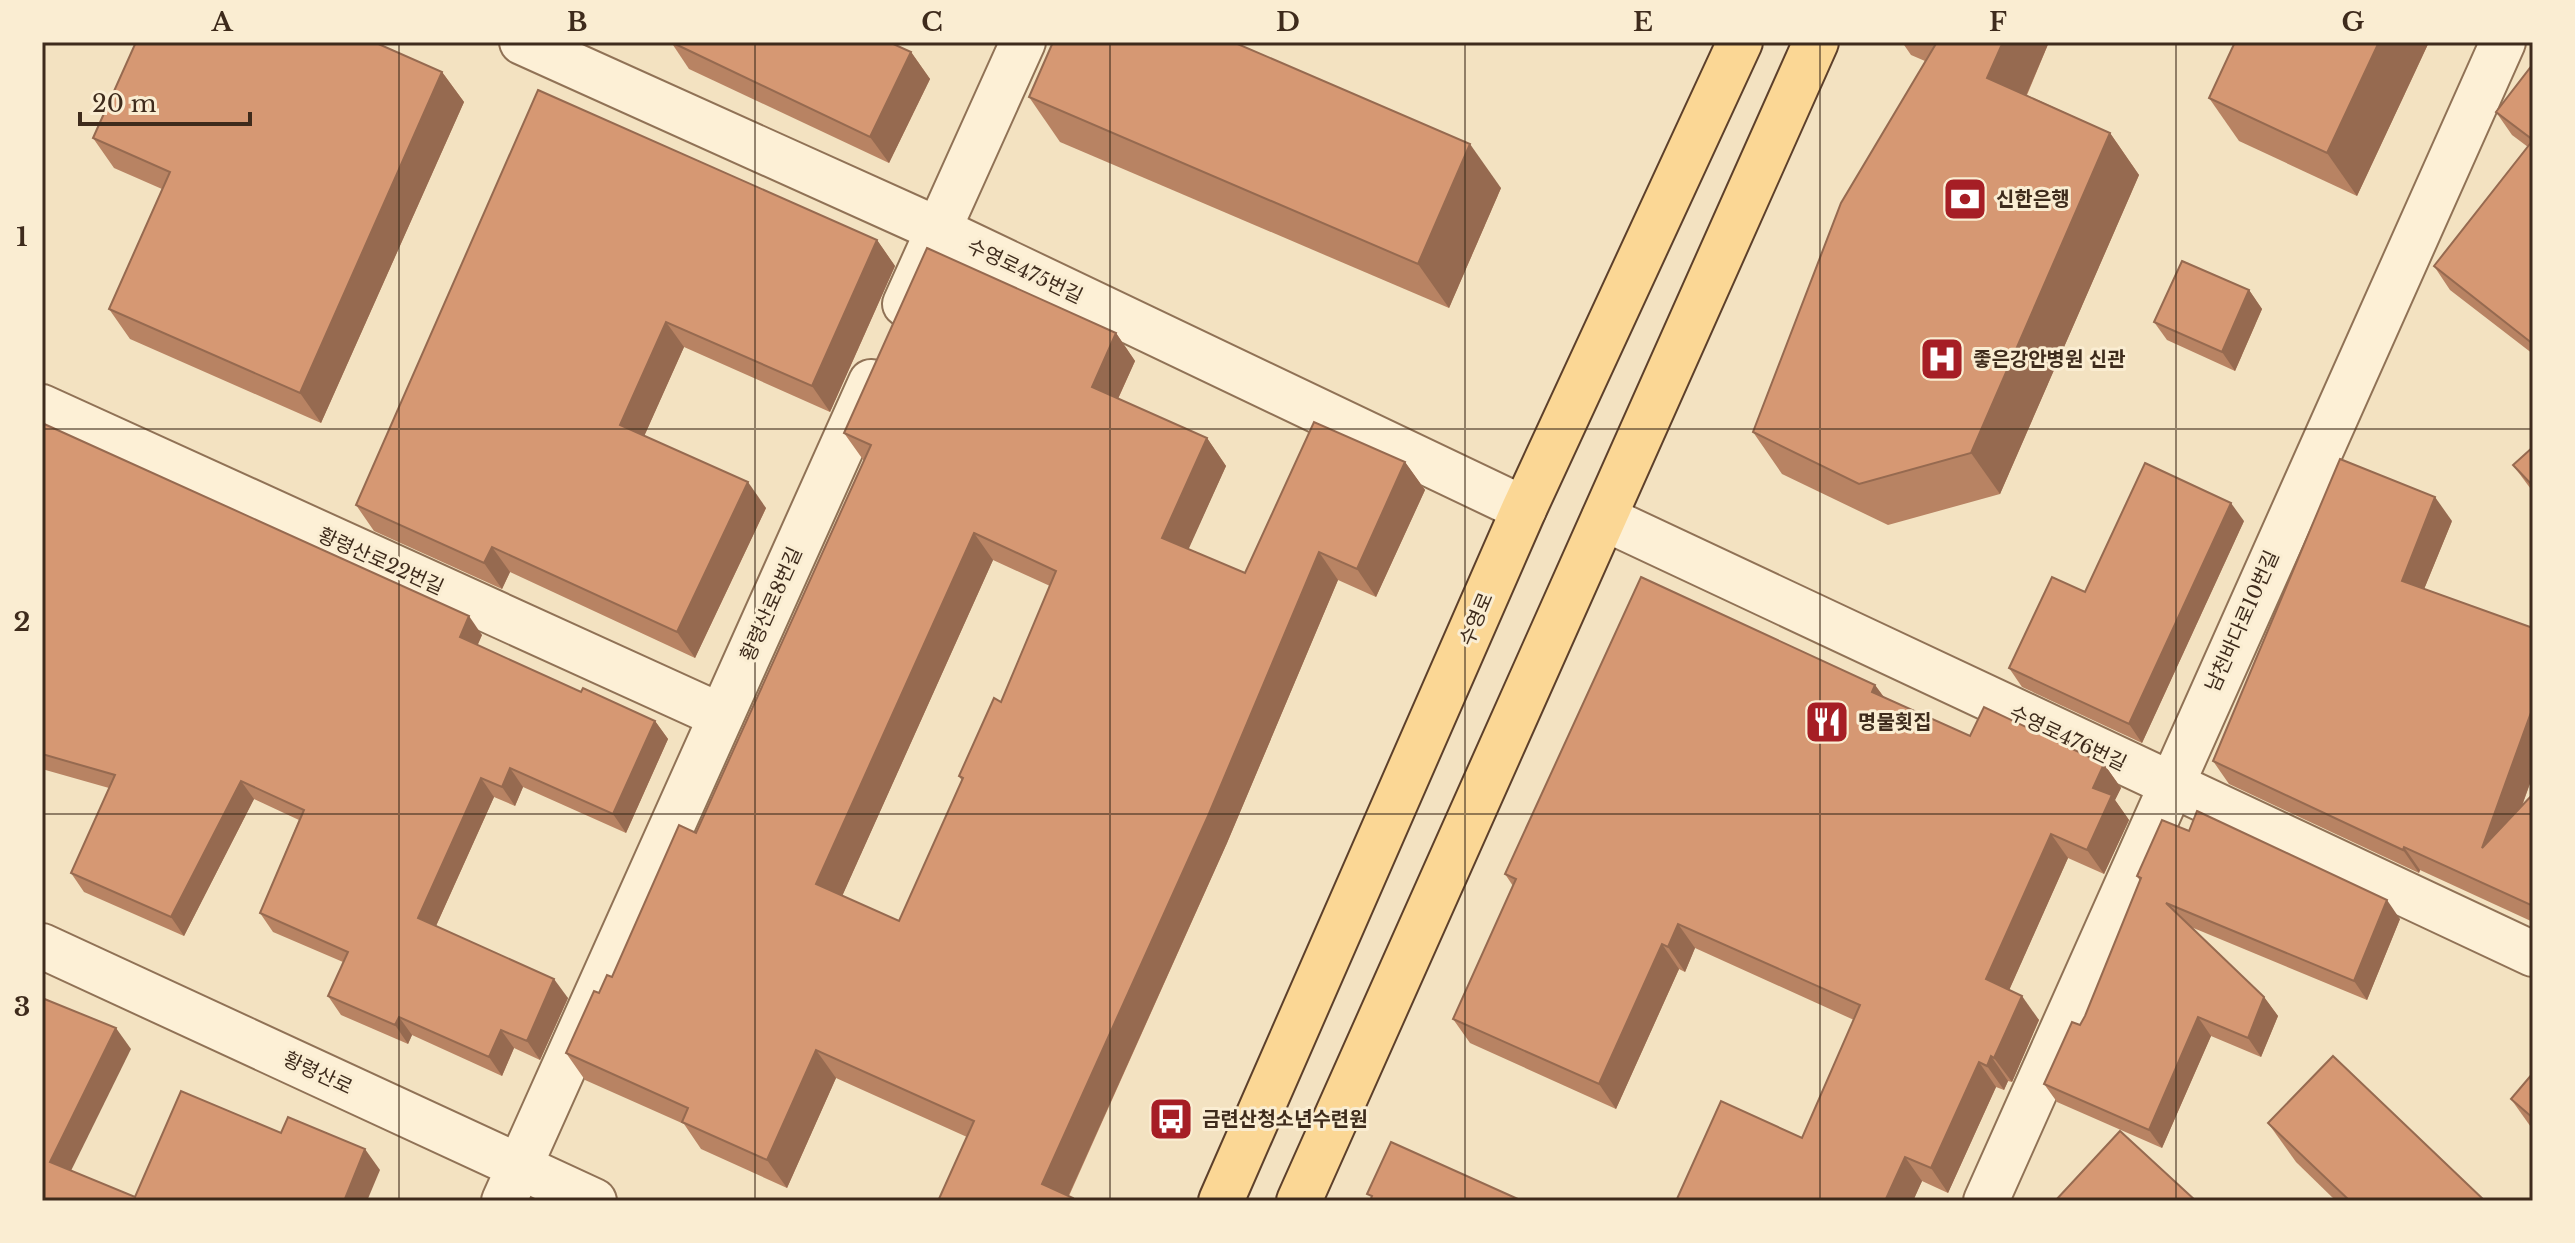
<svg xmlns="http://www.w3.org/2000/svg" width="2575" height="1243" font-family="'Libre Baskerville','Noto Sans KR',serif">
<style>
.lines{fill:none;stroke-linecap:round;stroke-linejoin:round}
.minor-casing{stroke:#907256;stroke-width:48}
.major-casing{stroke:#5d402b;stroke-width:48}
.minor{stroke:#fdf0d6;stroke-width:44}
.major{stroke:#fbd795;stroke-width:44}
.wall{fill:#b88363;fill-rule:evenodd}
.shaded-wall{fill:#966a50}
.building{fill:#d69873;stroke:#966a50;stroke-width:2;fill-rule:evenodd}
.grid{fill:none;stroke:#3e2b1c;stroke-width:2;stroke-opacity:0.55}
.labels{text-anchor:middle;dominant-baseline:central;stroke-width:6;stroke-linejoin:round;paint-order:stroke}
.poi-label{font-size:20px;font-weight:bold;fill:#3e2b1c;stroke:#faedd2;text-anchor:start}
.street-label{font-size:20px;fill:#3e2b1c;stroke:#faedd2}
.neatline{fill:none;stroke:#3e2b1c;stroke-width:3}
.grid-label{font-size:26px;text-anchor:middle;font-weight:bold;fill:#3e2b1c}
</style>
<rect width="100%" height="100%" fill="#f3e2c1"/>
<g class="lines">
<g class="minor-casing">
<g id="minor">
<path d="M522,42L939,230L1524,509"/>
<path d="M905,304L1023,42"/>
<path d="M42,407L721,716"/>
<path d="M1604,518L2533,954"/>
<path d="M42,946L594,1201"/>
<path d="M504,1201L871,382"/>
<path d="M1986,1201L2503,42"/>
</g>
</g>
<g class="major-casing">
<g id="major">
<path d="M1221,1201L1524,509L1740,42"/>
<path d="M1299,1201L1816,42"/>
</g>
</g>
<use href="#minor" class="minor"/>
<use href="#major" class="major"/>
</g>
<g class="wall">
<path d="M671,42L911,52L930,79L889,163L689,69Z"/>
<path d="M1902,42H2049L2027,95L2110,133L2139,175L2000,494L1888,525L1782,474L1753,432L1925,61L1911,55Z"/>
<path d="M2429,42L2357,196L2239,141L2209,98Z"/>
<path d="M2533,64V354L2450,290L2434,266L2528,147L2512,135L2496,112Z"/>
<path d="M442,72L464,102L321,423L130,339L109,309L162,189L114,168L93,138Z"/>
<path d="M538,90L877,240L895,266L830,412L684,347L644,436L766,508L695,658L510,572L502,589L374,531L356,505Z"/>
<path d="M1029,97L1501,188L1449,308L1060,142Z"/>
<path d="M2249,290L2262,309L2235,371L2167,340L2154,322Z"/>
<path d="M1116,333L1135,361L1118,399L1207,438L1226,466L1188,549L1245,573L1405,462L1425,490L1376,597L1338,580L1227,843L1069,1196L967,1137L836,1078L787,1188L701,1149L684,1124L585,1080L566,1053L599,993L612,977L696,833L864,461L844,433ZM993,560L1050,586L1001,702L959,776L962,781L899,921L842,896Z"/>
<path d="M42,423L482,635L477,645L581,692L655,721L668,739L626,833L523,787L515,806L494,797L436,926L568,998L540,1060L514,1048L502,1076L412,1035L408,1044L341,1015L328,996L343,962L273,932L260,913L299,820L254,799L184,936L84,892L71,873L109,788L42,769Z"/>
<path d="M2533,447V492L2513,465Z"/>
<path d="M2244,521L2142,743L2022,687L2009,668L2085,592Z"/>
<path d="M2452,521L2424,589L2533,775L2522,806L2533,794V922L2420,870L2419,873L2229,784L2213,761Z"/>
<path d="M1875,685L1884,697L1970,736L2104,764L2121,788L2115,800L2129,820L2104,874L2068,858L2009,990L2039,1020L2012,1082L2008,1081L2004,1090L1996,1087L1948,1193L1922,1181L1913,1201H1676L1802,1138L1854,1020L1695,948L1685,972L1679,969L1616,1109L1470,1043L1453,1019L1513,886L1505,874Z"/>
<path d="M2137,876L2400,919L2367,1000L2191,927L2264,997L2278,1016L2261,1057L2211,1036L2162,1148L2057,1102L2044,1084L2085,1016L2140,881Z"/>
<path d="M2533,1073V1130L2511,1099Z"/>
<path d="M2268,1123L2485,1201H2336L2296,1162Z"/>
</g>
<g class="shaded-wall">
<path d="M2003,42H2049L2016,119L1987,78Z"/>
<path d="M2379,42H2429L2357,196L2327,153Z"/>
<path d="M911,52L930,79L889,163L870,137Z"/>
<path d="M442,72L464,102L321,423L300,393Z"/>
<path d="M2110,133L2139,175L2000,494L1971,453Z"/>
<path d="M1470,144L1501,188L1449,308L1418,264Z"/>
<path d="M877,240L895,266L830,412L812,386Z"/>
<path d="M2249,290L2262,309L2235,371L2222,352Z"/>
<path d="M666,322L684,347L638,450L620,425Z"/>
<path d="M1116,333L1135,361L1111,414L1092,387Z"/>
<path d="M1207,438L1226,466L1181,566L1162,538Z"/>
<path d="M1405,462L1425,490L1376,597L1357,569Z"/>
<path d="M748,482L766,508L695,658L677,632Z"/>
<path d="M2435,497L2452,521L2418,604L2402,581Z"/>
<path d="M2231,503L2244,521L2142,743L2129,724Z"/>
<path d="M974,533L993,560L835,912L816,884Z"/>
<path d="M492,547L510,572L502,589L484,563Z"/>
<path d="M1319,552L1338,580L1227,843L1066,1201L1042,1184Z"/>
<path d="M469,616L482,635L473,656L460,637Z"/>
<path d="M1875,685L1892,709L1872,692Z"/>
<path d="M2533,707V775L2498,871L2482,848Z"/>
<path d="M655,721L668,739L626,833L613,814Z"/>
<path d="M2104,764L2121,788L2115,800L2129,820L2104,874L2087,850L2093,788Z"/>
<path d="M510,768L523,787L515,806L502,787Z"/>
<path d="M481,778L494,797L431,937L418,918Z"/>
<path d="M241,781L254,799L184,936L171,917Z"/>
<path d="M2051,834L2068,858L2003,1004L1986,979Z"/>
<path d="M2404,847L2420,870L2419,873L2403,850Z"/>
<path d="M2387,900L2400,919L2367,1000L2354,981Z"/>
<path d="M1678,924L1695,948L1685,972L1668,947Z"/>
<path d="M1662,944L1679,969L1616,1109L1599,1084Z"/>
<path d="M554,979L568,998L540,1060L527,1041Z"/>
<path d="M2022,996L2039,1020L2012,1082L1994,1058Z"/>
<path d="M2264,997L2278,1016L2261,1057L2248,1038Z"/>
<path d="M399,1017L412,1035L408,1044L395,1025Z"/>
<path d="M2198,1017L2211,1036L2162,1148L2149,1130Z"/>
<path d="M116,1028L131,1049L65,1183L50,1162Z"/>
<path d="M501,1030L514,1048L502,1076L489,1057Z"/>
<path d="M816,1050L836,1078L787,1188L767,1160Z"/>
<path d="M1991,1056L2008,1081L2004,1090L1987,1066Z"/>
<path d="M1979,1062L1996,1087L1948,1193L1931,1168Z"/>
<path d="M365,1149L380,1170L367,1201H344Z"/>
<path d="M1905,1157L1922,1181L1913,1201H1885Z"/>
</g>
<g class="building">
<path d="M136,42H374L442,72L300,393L109,309L170,172L93,138Z"/>
<path d="M671,42H889L911,52L870,137Z"/>
<path d="M1053,42H1233L1470,144L1418,264L1029,97Z"/>
<path d="M1937,42H2003L1987,78L2110,133L1971,453L1859,484L1753,432L1841,203Z"/>
<path d="M2235,42H2379L2327,153L2209,98Z"/>
<path d="M2533,64V344L2434,266L2533,140L2496,112Z"/>
<path d="M538,90L877,240L812,386L666,322L620,425L748,482L677,632L492,547L484,563L356,505Z"/>
<path d="M927,248L1116,333L1092,387L1207,438L1162,538L1245,573L1314,422L1405,462L1357,569L1319,552L1208,816L1042,1184L1073,1198L1072,1201H938L974,1121L816,1050L767,1160L682,1122L688,1108L566,1053L594,991L599,993L607,975L612,977L679,825L696,833L871,445L844,433ZM974,533L1056,571L1001,702L994,698L959,776L963,778L899,921L816,884Z"/>
<path d="M2182,261L2249,290L2222,352L2154,322Z"/>
<path d="M42,423L469,616L460,637L581,692L583,688L655,721L613,814L510,768L502,787L481,778L418,918L554,979L527,1041L501,1030L489,1057L399,1017L395,1025L328,996L348,952L260,913L304,810L241,781L171,917L71,873L115,775L42,754Z"/>
<path d="M2533,447V486L2513,465Z"/>
<path d="M2340,459L2435,497L2402,581L2533,628V707L2482,848L2533,794V906L2404,847L2403,850L2213,761Z"/>
<path d="M2145,463L2231,503L2129,724L2009,668L2052,577L2085,592Z"/>
<path d="M1641,577L1875,685L1872,692L1970,736L1984,707L2104,764L2093,788L2112,795L2087,850L2051,834L1986,979L2022,996L1994,1058L1991,1056L1987,1066L1979,1062L1931,1168L1905,1157L1885,1201H1676L1721,1101L1802,1138L1860,1005L1678,924L1668,947L1662,944L1599,1084L1453,1019L1516,879L1505,874Z"/>
<path d="M2197,811L2387,900L2354,981L2166,903L2264,997L2248,1038L2198,1017L2149,1130L2044,1084L2072,1022L2080,1025L2085,1016L2141,878L2137,876L2162,820L2189,831Z"/>
<path d="M42,998L116,1028L50,1162L135,1197L181,1091L281,1133L288,1117L365,1149L344,1201H42Z"/>
<path d="M2333,1056L2485,1201H2350L2268,1123Z"/>
<path d="M2533,1073V1118L2511,1099Z"/>
<path d="M2120,1131L2196,1201H2055Z"/>
<path d="M1391,1142L1518,1199L1517,1201H1370L1372,1196L1367,1194Z"/>
</g>
<path class="grid" d="M399,42V1201M755,42V1201M1110,42V1201M1465,42V1201M1820,42V1201M2176,42V1201M42,429H2533M42,814H2533"/>
<defs>
<g id="bank-square" transform="scale(2.3)"><rect x="-9" y="-9" width="18" height="18" rx="4" fill="#a61e25" stroke="#faedd2"/><path d="M-6-4H6V4H-6ZM0-2.3a2.3 2.3 0 1 0 0 4.6a2.3 2.3 0 1 0 0-4.6Z" fill="#fff"/></g>
<g id="hospital-square" transform="scale(2.3)"><rect x="-9" y="-9" width="18" height="18" rx="4" fill="#a61e25" stroke="#faedd2"/><path d="M-5-5h3v3.5h4V-5h3V5h-3V1.5h-4V5h-3Z" fill="#fff"/></g>
<g id="restaurant-square" transform="scale(2.3)"><rect x="-9" y="-9" width="18" height="18" rx="4" fill="#a61e25" stroke="#faedd2"/><path d="M-5-6h1v4h1v-4h1v4h1v-4h1v5L-1.5 .5V6h-2V.5L-5-1ZM5-6V6H3V1.5H1.5Q1.5-4 5-6Z" fill="#fff"/></g>
<g id="bus-square" transform="scale(2.3)"><rect x="-9" y="-9" width="18" height="18" rx="4" fill="#a61e25" stroke="#faedd2"/><path d="M-5-6H5V4H4V6H2V4H-2V6H-4V4H-5ZM-3.5-4V0h7V-4ZM-3.5 1.2v1.5H-2V1.2ZM2 1.2v1.5H3.5V1.2Z" fill="#fff"/></g>
</defs>
<g fill-rule="evenodd">
<use href="#bank-square" x="1965" y="199"/>
<use href="#hospital-square" x="1942" y="359"/>
<use href="#restaurant-square" x="1827" y="722"/>
<use href="#bus-square" x="1171" y="1119"/>
</g>
<g class="labels">
<g class="poi-label">
<text x="1996" y="199">신한은행</text>
<text x="1973" y="359">좋은강안병원 신관</text>
<text x="1858" y="722">명물횟집</text>
<text x="1202" y="1119">금련산청소년수련원</text>
</g>
<g class="street-label">
<text transform="translate(1025 271) rotate(25)">수영로475번길</text>
<text transform="translate(381 561) rotate(24)">황령산로22번길</text>
<text transform="translate(771 604) rotate(-66)">황령산로8번길</text>
<text transform="translate(1476 619) rotate(-67)">수영로</text>
<text transform="translate(2242 621) rotate(-66)">남천바다로10번길</text>
<text transform="translate(2068 738) rotate(25)">수영로476번길</text>
<text transform="translate(318 1073) rotate(25)">황령산로</text>
</g>
</g>
<rect width="2575" height="1243" fill="none" stroke="#faedd2" stroke-width="88"/>
<path d="M80 112v12h170v-12" fill="none" stroke="#3e2b1c" stroke-width="4"/>
<text x="92" y="112" font-size="24" fill="#3e2b1c" stroke="#faedd2" stroke-width="6" paint-order="stroke">20 m</text>
<rect x="44" y="44" width="2487" height="1155" class="neatline"/>
<g class="grid-label">
<text x="222" y="31">A</text>
<text x="577" y="31">B</text>
<text x="932" y="31">C</text>
<text x="1288" y="31">D</text>
<text x="1643" y="31">E</text>
<text x="1998" y="31">F</text>
<text x="2353" y="31">G</text>
<text x="22" y="246">1</text>
<text x="22" y="631">2</text>
<text x="22" y="1016">3</text>
</g>
</svg>
